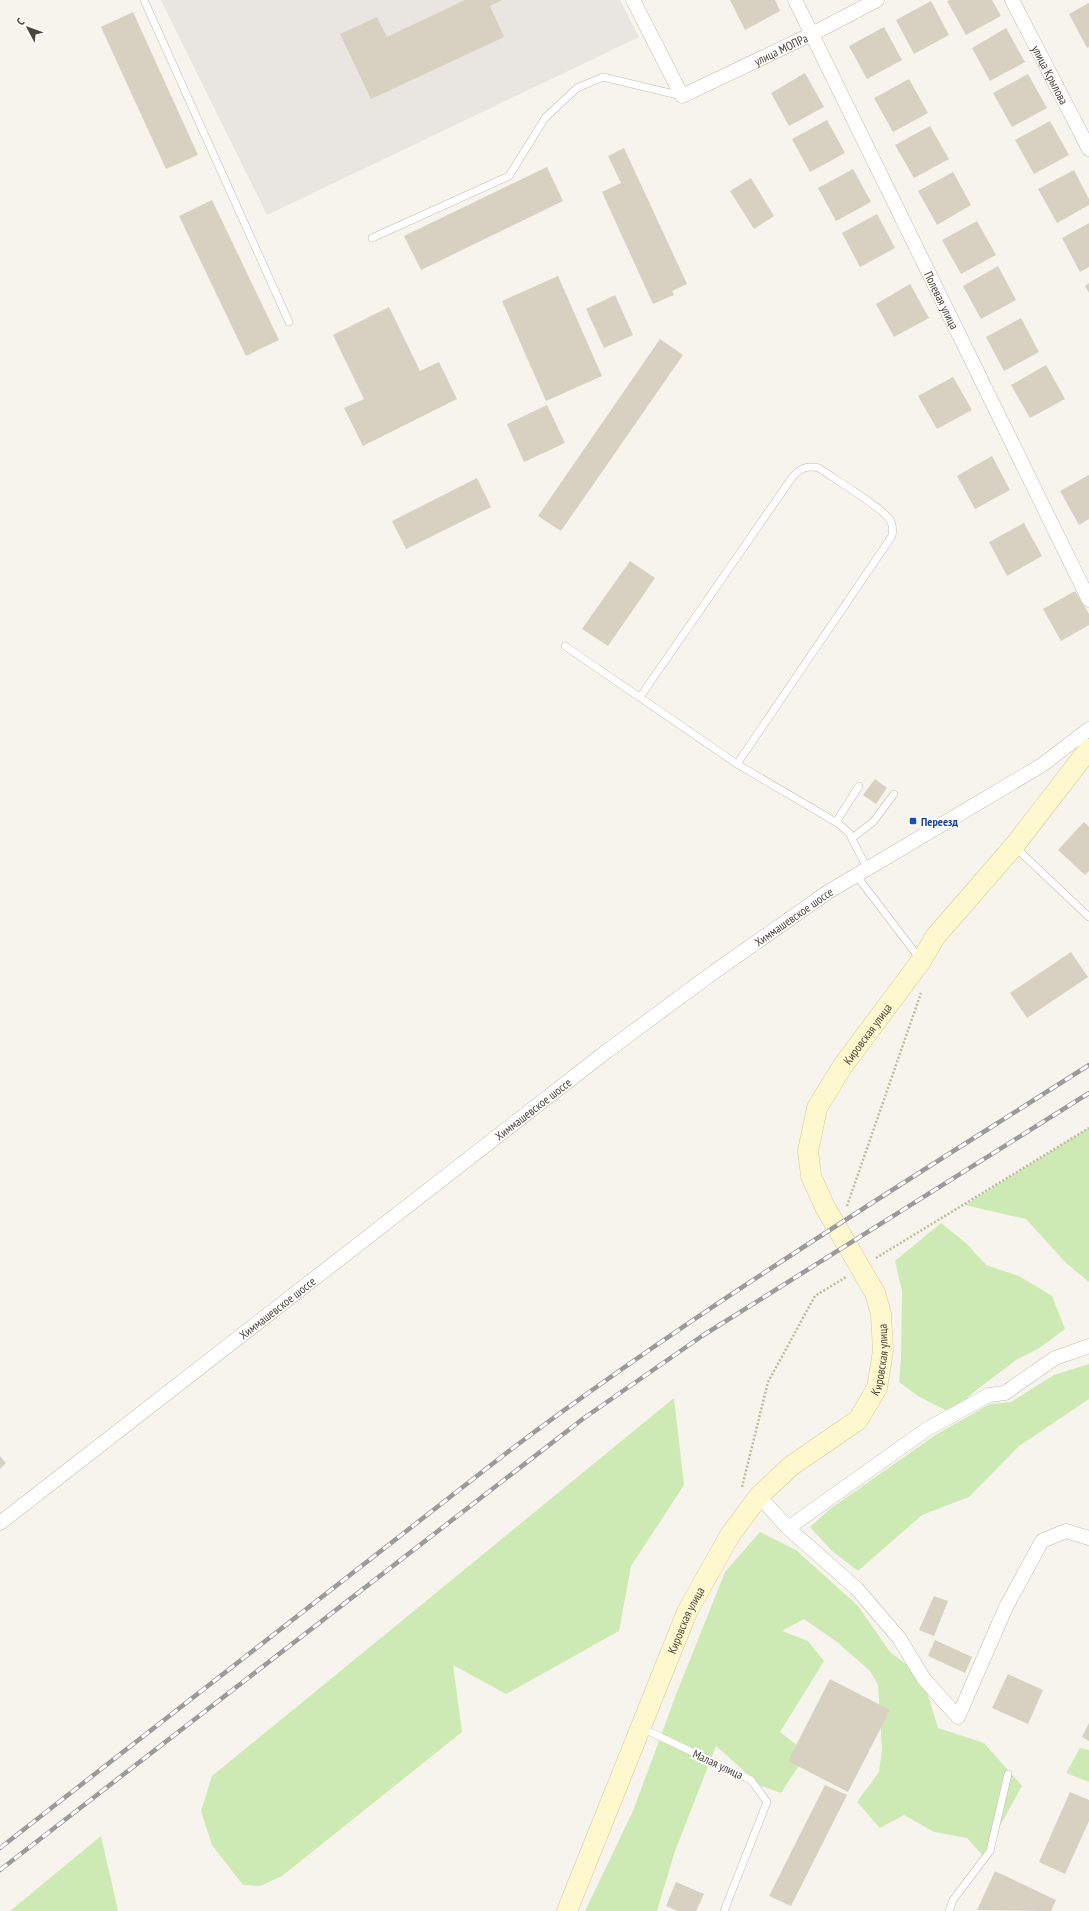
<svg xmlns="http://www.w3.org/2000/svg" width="1089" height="1911" font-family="'PT Sans Narrow',sans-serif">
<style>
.industrial{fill:#e9e5e0}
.green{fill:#cdeab5}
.building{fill:#d8d1c1}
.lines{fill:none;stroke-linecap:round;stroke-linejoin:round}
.service-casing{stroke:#c2bcae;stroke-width:8}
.minor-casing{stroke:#c2bcae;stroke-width:15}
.secondary-casing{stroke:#d5cb9b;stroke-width:21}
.path{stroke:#c4ba9f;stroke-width:2.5;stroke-dasharray:2 2;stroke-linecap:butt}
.service{stroke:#fff;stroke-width:7}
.minor{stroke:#fff;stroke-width:14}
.secondary{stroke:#fff7cd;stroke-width:20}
.rail-casing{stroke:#9a9a9a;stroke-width:4.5}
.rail{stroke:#fff;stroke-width:3;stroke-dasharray:9;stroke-linecap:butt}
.transit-dot{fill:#1a4fb4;stroke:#fff;stroke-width:1.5}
.labels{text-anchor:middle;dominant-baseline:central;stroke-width:4;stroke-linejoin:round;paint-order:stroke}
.street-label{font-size:12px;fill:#4a4539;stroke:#fff}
.transit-label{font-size:12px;font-weight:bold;fill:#164399;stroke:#fff;text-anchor:start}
</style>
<rect width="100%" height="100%" fill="#f6f4ec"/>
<path class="industrial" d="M161,0H620L639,37L267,215Z"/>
<g class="green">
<path d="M1089,1128V1282L1066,1263L1026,1219L965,1205Z"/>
<path d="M941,1223L967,1244L986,1265L1019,1276L1052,1296L1065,1329L1038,1349L1016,1360L975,1391L951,1413L918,1396L899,1382L901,1359L902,1291L895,1261Z"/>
<path d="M1089,1364V1399L1019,1446L969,1497L922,1515L858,1571L832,1551L810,1527L830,1509L934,1436L990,1404L1011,1402L1054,1375Z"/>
<path d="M674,1398L684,1485L631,1566L619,1631L506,1694L453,1665L462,1732L282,1876L260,1886L243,1885L212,1845L201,1811L212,1776Z"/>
<path d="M760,1532L796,1550L858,1606L890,1652L922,1676L938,1728L984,1743L1022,1786L983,1856L967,1838L934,1832L904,1815L880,1828L857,1802L879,1772L882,1750L878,1685L870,1671L837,1642L804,1619L782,1631L808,1641L824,1661L780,1732L807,1753L781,1793L761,1786L716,1746L675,1851L657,1911H585L633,1811L677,1692L725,1572Z"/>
<path d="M1080,1748L1089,1750V1782L1066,1773Z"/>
<path d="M101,1836L118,1911H10Z"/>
</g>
<g class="building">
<path d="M465,0H502L490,6L504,37L371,99L340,34L377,17L387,37Z"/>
<path d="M730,0H775L780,11L745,30Z"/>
<path d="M950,0H992L1001,16L966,35L947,1Z"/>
<path d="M931,1L949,35L914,54L896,20Z"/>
<path d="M1089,3V47L1087,48L1069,14Z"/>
<path d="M133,12L198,155L166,169L101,27Z"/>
<path d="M884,27L902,60L867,79L849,46Z"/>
<path d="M1006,28L1025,62L990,81L972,48Z"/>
<path d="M805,73L824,107L789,126L771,93Z"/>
<path d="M1028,74L1047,108L1012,127L993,93Z"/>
<path d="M909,79L928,113L893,132L874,98Z"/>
<path d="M827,120L845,153L810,172L792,139Z"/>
<path d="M1050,121L1069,155L1034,174L1015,140Z"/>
<path d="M930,126L949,159L914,178L895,145Z"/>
<path d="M624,148L687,284L672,291L674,295L653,304L602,192L621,183L608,156Z"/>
<path d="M547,167L563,201L421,270L404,236Z"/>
<path d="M853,169L871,202L836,221L818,188Z"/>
<path d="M1074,170L1089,199V205L1057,223L1038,189Z"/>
<path d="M953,172L971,205L937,225L918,191Z"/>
<path d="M751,178L774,216L754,229L730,191Z"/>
<path d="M212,200L279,340L246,356L179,216Z"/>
<path d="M877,214L895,248L860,267L842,233Z"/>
<path d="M977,221L996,255L961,274L942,240Z"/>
<path d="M1089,223V267L1080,272L1062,238Z"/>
<path d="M998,266L1016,300L981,319L963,286Z"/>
<path d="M558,276L602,376L546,401L502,301Z"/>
<path d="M1089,283V293L1085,286Z"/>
<path d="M910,284L929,318L894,337L876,304Z"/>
<path d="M615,295L633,335L604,348L586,309Z"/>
<path d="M389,307L420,371L439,362L457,399L363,446L344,408L364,399L333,335Z"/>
<path d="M1021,318L1039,352L1004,371L986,337Z"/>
<path d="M660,339L683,355L561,531L538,516Z"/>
<path d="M1046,365L1065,399L1030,418L1011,385Z"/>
<path d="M953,377L972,410L937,429L918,396Z"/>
<path d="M547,405L565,443L524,462L507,424Z"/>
<path d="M992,456L1010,490L975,509L957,476Z"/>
<path d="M1089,475V519L1079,525L1060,491Z"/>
<path d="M477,478L491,507L406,549L392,521Z"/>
<path d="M1024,523L1042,556L1007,576L989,542Z"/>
<path d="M630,561L655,578L608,646L582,629Z"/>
<path d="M1075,591L1089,614V625L1061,641L1043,609Z"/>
<path d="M875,779L887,788L876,804L863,795Z"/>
<path d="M1084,822L1089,827V871L1085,875L1058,850Z"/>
<path d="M1071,952L1088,977L1027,1018L1010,993Z"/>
<path d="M0,1456L6,1463L0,1469Z"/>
<path d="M934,1596L948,1601L934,1636L919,1630Z"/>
<path d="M935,1640L972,1657L965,1673L928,1656Z"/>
<path d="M1008,1674L1043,1690L1028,1724L992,1708Z"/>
<path d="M830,1679L890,1710L848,1792L788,1761Z"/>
<path d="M1089,1723V1741L1082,1737Z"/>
<path d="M825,1785L847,1795L791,1906L769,1896Z"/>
<path d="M1070,1792L1089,1800V1821L1065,1874L1039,1862Z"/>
<path d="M995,1871L1056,1900L1051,1911L977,1910Z"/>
<path d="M676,1882L704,1894L696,1911H677L666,1906Z"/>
</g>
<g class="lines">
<g class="service-casing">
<g id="service">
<path d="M144,0L289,322"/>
<path d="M372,238L509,176L545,118L577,88L603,77L682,96"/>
<path d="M565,646L737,764L839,824L849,833L867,868"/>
<path d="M640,697L791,479C799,469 805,465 819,468C833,478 883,508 890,520C893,525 893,530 892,536L737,764"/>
<path d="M836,822L859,786"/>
<path d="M852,838L873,822L894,794"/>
<path d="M1015,847L1089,917"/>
<path d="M856,875L920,959"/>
<path d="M642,1728L751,1780L767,1802L724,1911"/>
<path d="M949,1911L953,1900L990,1851L1008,1774"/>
</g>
</g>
<g class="minor-casing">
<g id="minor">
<path id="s1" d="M633,0L682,96L812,34L877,0"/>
<path id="s2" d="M795,0L1089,600"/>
<path id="s3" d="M1012,0L1089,149"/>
<path d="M759,1496L788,1528L857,1589L899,1638L924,1679L958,1717L1006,1607L1042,1541L1066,1531L1089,1538"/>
<path id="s4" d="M0,1523L607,1051L714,972L828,892L1042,765L1089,729"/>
<path d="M788,1528L927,1429L989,1395L1005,1393L1055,1358L1089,1346"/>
</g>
</g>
<g class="secondary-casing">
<g id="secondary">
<path id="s5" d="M567,1911L687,1612L730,1535L759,1496L791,1466L858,1420L877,1388L883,1351L881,1314L875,1293L825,1207L811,1176L808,1151L817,1108L842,1067L921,961L935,937L1014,846L1089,749"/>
</g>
</g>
<g class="path">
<path d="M847,1206L921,993"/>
<path d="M876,1258L1089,1128"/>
<path d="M742,1487L768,1382L815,1296L846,1277"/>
</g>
<use href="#service" class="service"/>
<use href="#minor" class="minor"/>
<use href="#secondary" class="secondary"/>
<g class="rail-casing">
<g id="rail">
<path d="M0,1848L509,1451C695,1311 893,1190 1089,1065"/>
<path d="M0,1870L584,1418L702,1336L1089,1093"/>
</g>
</g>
<use href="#rail" class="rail"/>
</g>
<rect class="transit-dot" x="909" y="817" width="8" height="8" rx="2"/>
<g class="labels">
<g class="street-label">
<text stroke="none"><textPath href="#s1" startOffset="217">улица МОПРа</textPath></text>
<text stroke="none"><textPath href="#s3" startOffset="84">улица Крылова</textPath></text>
<text stroke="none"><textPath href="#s2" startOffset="334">Полевая улица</textPath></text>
<text stroke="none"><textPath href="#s4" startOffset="999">Химмашевское шоссе</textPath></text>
<text stroke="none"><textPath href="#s5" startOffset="1010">Кировская улица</textPath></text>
<text stroke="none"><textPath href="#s4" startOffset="675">Химмашевское шоссе</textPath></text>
<text stroke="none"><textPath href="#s4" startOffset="351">Химмашевское шоссе</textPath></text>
<text stroke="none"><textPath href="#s5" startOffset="650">Кировская улица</textPath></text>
<text stroke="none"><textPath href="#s5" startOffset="314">Кировская улица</textPath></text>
<text transform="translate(718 1764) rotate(25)">Малая улица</text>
</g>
<g class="transit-label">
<text x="921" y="821">Переезд</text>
</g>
</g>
<g transform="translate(28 28) rotate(311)" stroke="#ffffff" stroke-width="3" paint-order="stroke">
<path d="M0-3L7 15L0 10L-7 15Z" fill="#4a4539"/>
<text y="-6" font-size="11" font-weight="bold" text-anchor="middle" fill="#4a4539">С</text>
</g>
</svg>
